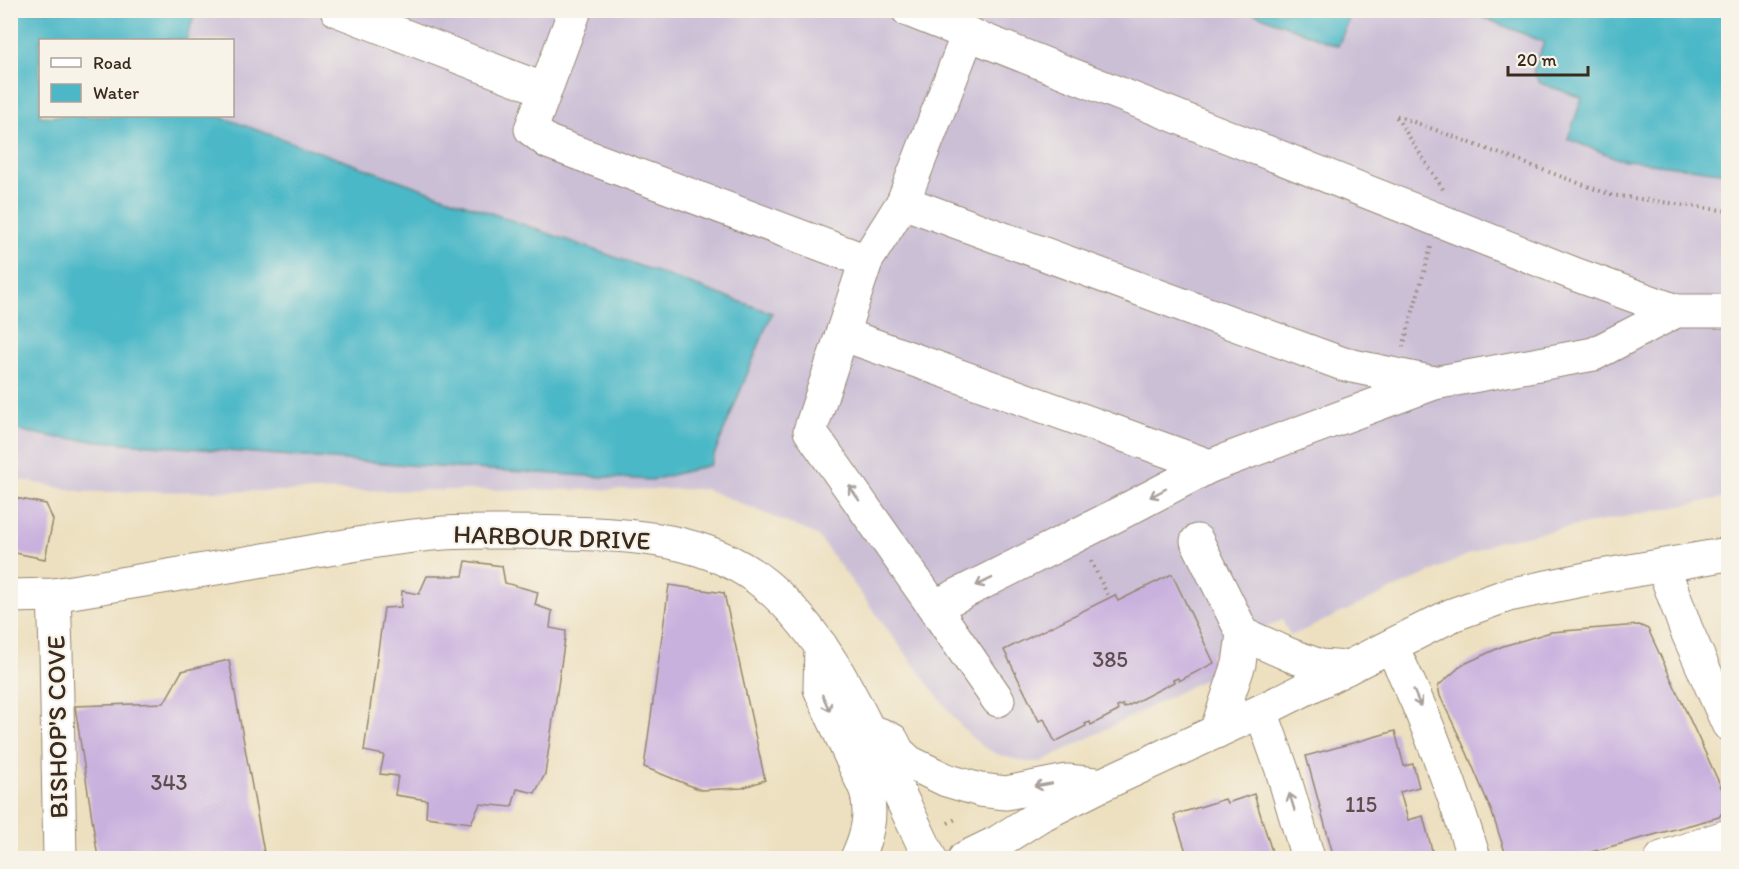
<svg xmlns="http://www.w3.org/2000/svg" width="1739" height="869" font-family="Itim,sans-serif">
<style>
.industrial{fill:#cbbfd6}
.water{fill:#4cb8c7;stroke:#447172;stroke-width:1.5}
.building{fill:#c9b1de}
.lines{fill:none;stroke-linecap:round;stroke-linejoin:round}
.minor-casing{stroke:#94856f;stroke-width:35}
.major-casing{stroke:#94856f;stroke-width:35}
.path{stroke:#94856f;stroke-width:4;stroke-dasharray:1.5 4.5;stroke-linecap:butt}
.minor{stroke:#fff;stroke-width:33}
.major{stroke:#fff;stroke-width:33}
.oneway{stroke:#a79f9a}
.labels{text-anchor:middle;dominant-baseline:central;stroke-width:4.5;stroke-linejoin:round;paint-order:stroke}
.number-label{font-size:22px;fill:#5e4c4e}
.street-label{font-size:26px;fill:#3b2a1e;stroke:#f7f3e8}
</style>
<rect width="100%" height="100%" fill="#f7f3e8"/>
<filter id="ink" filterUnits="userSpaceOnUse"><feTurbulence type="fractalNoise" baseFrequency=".0167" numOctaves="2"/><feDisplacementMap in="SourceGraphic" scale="12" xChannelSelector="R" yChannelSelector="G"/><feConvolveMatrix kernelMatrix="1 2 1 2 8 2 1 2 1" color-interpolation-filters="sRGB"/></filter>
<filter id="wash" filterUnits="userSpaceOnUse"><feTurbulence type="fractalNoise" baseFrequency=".008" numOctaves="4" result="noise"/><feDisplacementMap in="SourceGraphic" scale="24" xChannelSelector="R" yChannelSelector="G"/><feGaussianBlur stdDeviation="1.35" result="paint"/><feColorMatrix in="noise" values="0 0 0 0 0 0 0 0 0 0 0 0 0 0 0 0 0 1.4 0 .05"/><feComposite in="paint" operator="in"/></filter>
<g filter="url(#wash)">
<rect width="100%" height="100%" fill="#ede0c0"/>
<path class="industrial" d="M1248,10L1338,46L1352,11H1467L1544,42L1533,72L1582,98L1568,139L1619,159L1728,173V497L1498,541L1291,636L1282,620L1211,655L1214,663L1209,666L1213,675L1041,762H1026L999,755L985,748L970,736L953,717L817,535L706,489L83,492L11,478L10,429L60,438L409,465L652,480L710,465L772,313L218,116H232V40H186L196,11Z"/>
<g class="water">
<path d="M10,11H196L186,40H40V116H218L772,313L710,465L652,480L409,465L60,438L11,429Z"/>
<path d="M1248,11H1352L1338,46Z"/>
<path d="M1467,11H1728V173L1619,159L1568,139L1582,98L1540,83L1533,72L1544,42Z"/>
</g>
<g id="blocks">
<g class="building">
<path d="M10,497L46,504L53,520L45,559L10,552Z"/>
<path d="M466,561L502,566L505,583L538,592L535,605L552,611L550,628L566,631L545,774L535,793L517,789L512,807L480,804L471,823L426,817L427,800L395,795L398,776L380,774L384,755L364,751L384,608L401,607L402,591L419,594L427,576H463Z"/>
<path d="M1172,574L1214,663L1179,681L1178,678L1173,680L1174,682L1124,708L1123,705L1117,707L1118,711L1091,725L1090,722L1085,724L1086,726L1055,742L1044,719L1039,721L1004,650L1115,595L1118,601Z"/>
<path d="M669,585L724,593L765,780L742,788L701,790L644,767Z"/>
<path d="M1639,625L1648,629L1722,789L1727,806L1719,817L1569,858H1507L1491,810L1467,753L1440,696L1438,686L1462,665L1503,646L1551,632Z"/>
<path d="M229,660L265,858H98L75,706L164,703L182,671Z"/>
<path d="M1395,731L1404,766L1413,764L1419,787L1400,792L1408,820L1423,816L1434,858H1334L1306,756Z"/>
<path d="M1254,794L1274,858H1188L1174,815L1225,799L1227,803Z"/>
</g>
</g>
</g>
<g filter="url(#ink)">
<use href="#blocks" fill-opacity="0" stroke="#94856f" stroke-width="1.5"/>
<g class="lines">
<g class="minor-casing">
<g id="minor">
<path d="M337,10L545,90"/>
<path d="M575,10L531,129L548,142L866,261"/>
<path d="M908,10L1577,275L1676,311H1728"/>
<path d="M968,34L903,202L866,261L810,431L934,607L1105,521L1210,466"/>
<path d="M903,202L1343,364L1434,383L1594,354L1676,311"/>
<path d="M842,334L1210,466L1434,383"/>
<path d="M1197,541L1243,634L1239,664L1216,732"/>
<path d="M1663,566L1686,629L1728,724"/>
<path d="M54,595L56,651L60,858"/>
<path d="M934,607L998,700"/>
<path d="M1243,634L1290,655L1320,666L1347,668"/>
<path d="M1391,646C1426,715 1451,784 1474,858"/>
<path d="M1261,711L1282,770L1308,858"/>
<path d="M1662,858L1728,836"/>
</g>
</g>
<g class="major-casing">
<g id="major">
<path d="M10,596L54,595C132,582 210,569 288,556C340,547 392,537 444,533C485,531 525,532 566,533C635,535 709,538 766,585C820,630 852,695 882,758C898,792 914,825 930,858"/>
<path d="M821,646L820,689L866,790C873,815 867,836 857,858"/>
<path d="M879,734L892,740L898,752L909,762L946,780L980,790L1006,793L1067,781L1096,784"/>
<path d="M965,858L998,842L1039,816L1101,785L1261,711L1452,615L1508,595L1601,576L1728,554"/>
</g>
</g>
<g class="path">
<path d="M1443,189L1395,115L1611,195L1728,211"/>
<path d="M1403,347L1431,247"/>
<path d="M1091,561L1109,598"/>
<path d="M948,823L958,818"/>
</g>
<use href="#minor" class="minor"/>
<use href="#major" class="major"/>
</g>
<defs><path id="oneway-shaft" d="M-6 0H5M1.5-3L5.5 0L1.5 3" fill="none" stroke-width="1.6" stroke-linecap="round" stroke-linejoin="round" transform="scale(1.5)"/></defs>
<g class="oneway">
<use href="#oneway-shaft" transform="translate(854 493) rotate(-125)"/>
<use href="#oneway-shaft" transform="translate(1158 493) rotate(152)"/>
<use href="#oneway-shaft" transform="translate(984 582) rotate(154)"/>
<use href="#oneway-shaft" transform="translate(1417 698) rotate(67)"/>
<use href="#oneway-shaft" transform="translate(826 703) rotate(65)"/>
<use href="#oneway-shaft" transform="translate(1043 785) rotate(170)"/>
<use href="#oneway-shaft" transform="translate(1292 802) rotate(-107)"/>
</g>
</g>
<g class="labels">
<g class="number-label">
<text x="1110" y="659">385</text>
<text x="169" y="782">343</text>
<text x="1361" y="804">115</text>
</g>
<g class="street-label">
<text transform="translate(552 537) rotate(2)">HARBOUR DRIVE</text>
<text transform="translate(57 727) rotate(-91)">BISHOP'S COVE</text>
</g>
</g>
<rect width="1739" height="869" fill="none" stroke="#f7f3e8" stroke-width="36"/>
<rect x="39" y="39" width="195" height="78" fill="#f7f3e8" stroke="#aca397" stroke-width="1.5"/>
<rect x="51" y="58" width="30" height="9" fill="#ffffff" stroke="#aca397" stroke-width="1.5"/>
<text x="93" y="69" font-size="18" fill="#3b2a1e">Road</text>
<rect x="51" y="84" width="30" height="18" fill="#4cb8c7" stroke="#aca397" stroke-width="1.5"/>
<text x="93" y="99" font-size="18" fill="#3b2a1e">Water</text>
<path d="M1508 66v9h80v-9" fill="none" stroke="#3b2a1e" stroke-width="3"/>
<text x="1517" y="66" font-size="18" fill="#3b2a1e" stroke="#f7f3e8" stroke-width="4.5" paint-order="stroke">20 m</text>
</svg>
